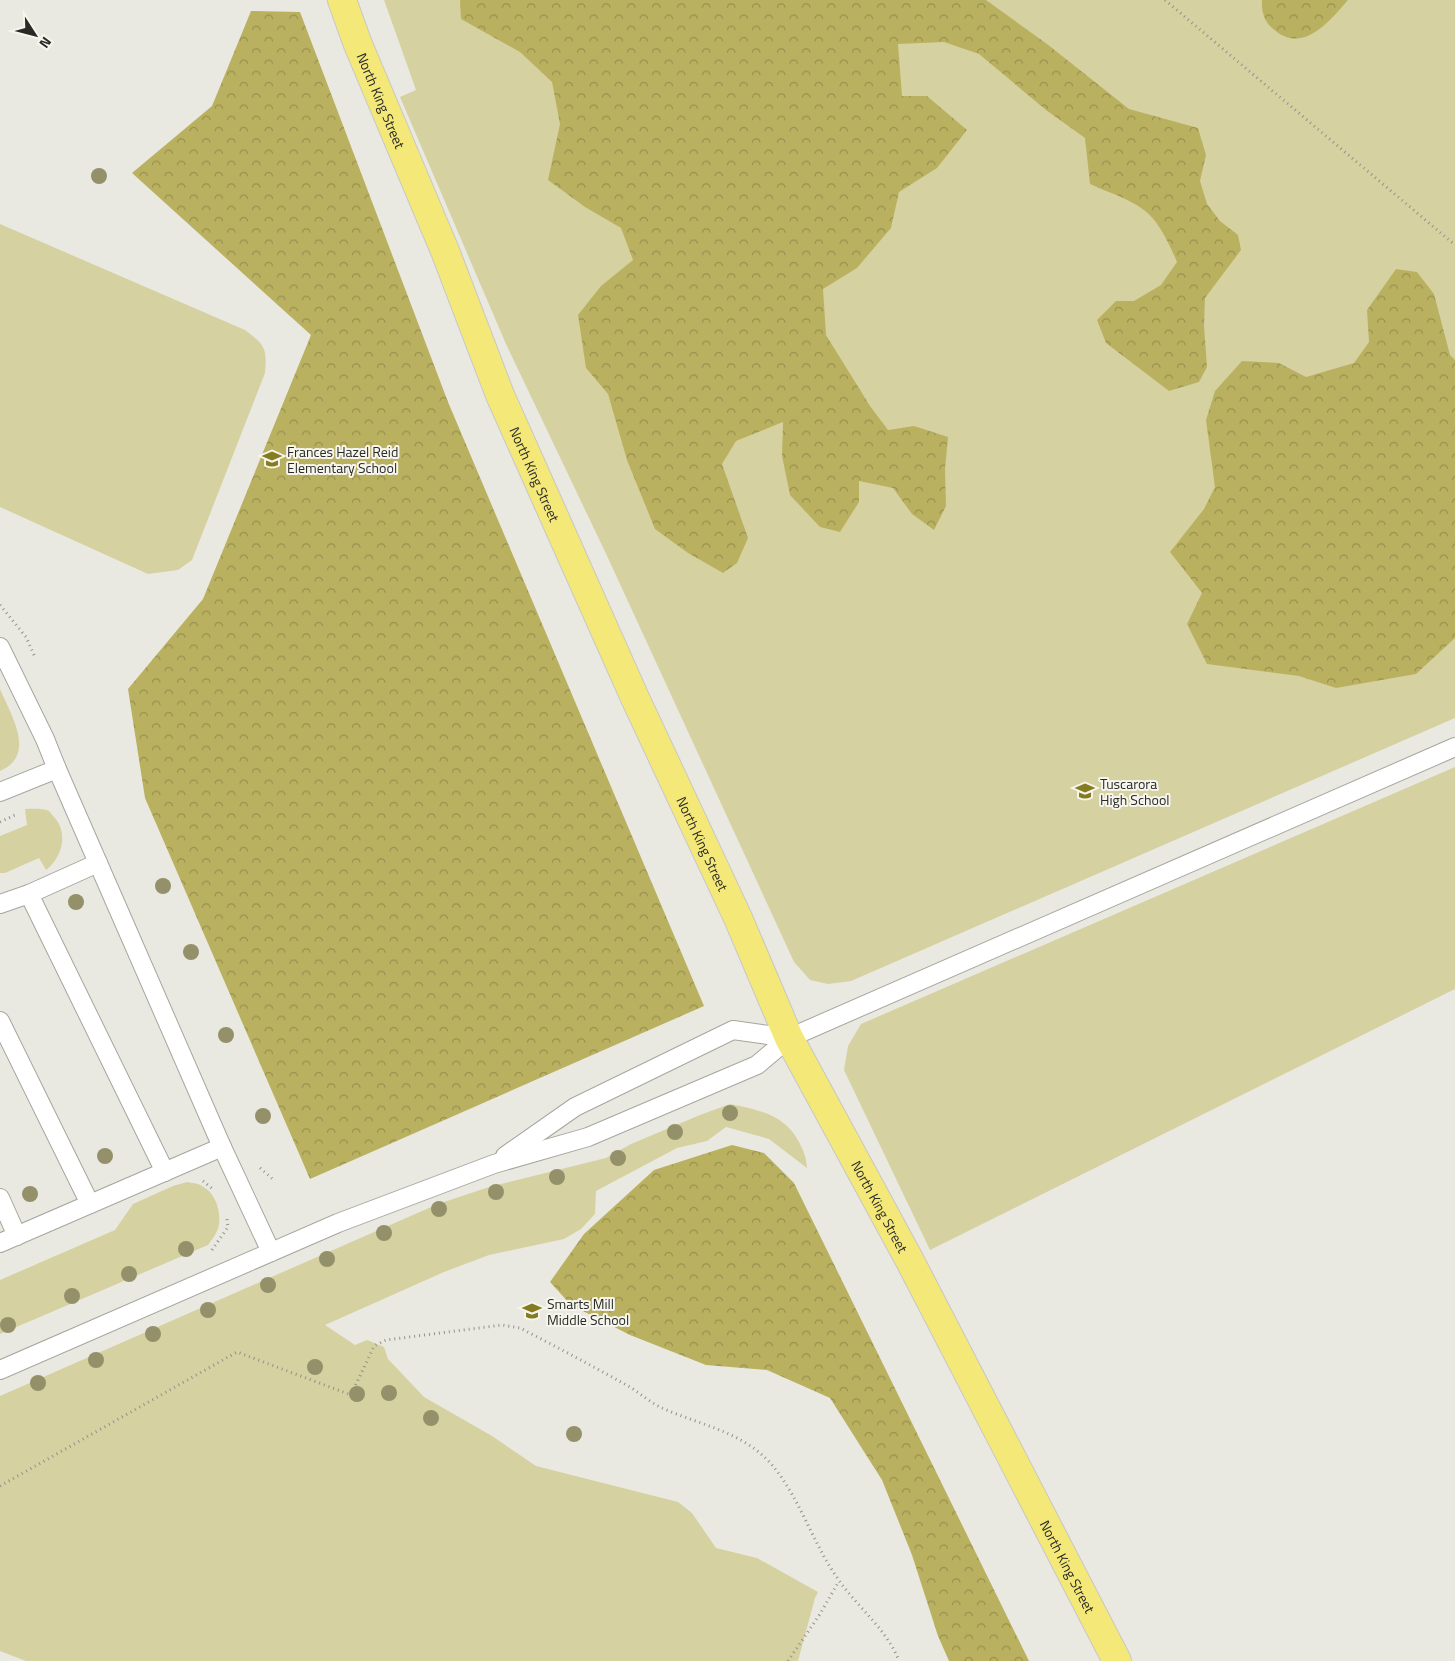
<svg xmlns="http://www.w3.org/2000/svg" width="1455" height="1661" font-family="'Titillium Web',sans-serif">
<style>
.grass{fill:#d6d1a1}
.forest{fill:url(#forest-crowns)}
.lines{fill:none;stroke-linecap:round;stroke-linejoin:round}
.lane-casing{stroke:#a6a69f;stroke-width:20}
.primary-casing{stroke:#c7c7c7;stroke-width:30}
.path{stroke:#92928c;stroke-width:3;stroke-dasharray:1 4;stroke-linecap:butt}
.lane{stroke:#fff;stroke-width:18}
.primary{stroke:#f4e878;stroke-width:28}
.tree{fill:#949069}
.labels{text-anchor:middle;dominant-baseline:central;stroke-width:4;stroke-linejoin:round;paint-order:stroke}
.street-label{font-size:14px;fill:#292926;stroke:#f7f6ee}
.poi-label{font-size:14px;fill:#292926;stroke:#f7f6ee;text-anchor:start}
</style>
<defs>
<pattern id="forest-crowns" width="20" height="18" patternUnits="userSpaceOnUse" patternTransform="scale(1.25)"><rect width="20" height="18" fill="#bab160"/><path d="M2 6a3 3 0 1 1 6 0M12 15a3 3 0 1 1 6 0" fill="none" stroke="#97904f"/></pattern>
</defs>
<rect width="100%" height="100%" fill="#e9e9e1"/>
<g class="grass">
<path d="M384,0H1455V718L851,981L828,984L810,980L794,962L608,558L506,344L400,97L416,90Z"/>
<path d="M0,224L245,330C265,345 267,348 265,373L192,560L178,570L148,574L0,507Z"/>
<path d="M0,689C11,715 37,755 0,771Z"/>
<path d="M1455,767V989L930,1250L844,1070L848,1046L861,1024Z"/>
<path d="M25,809C32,809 42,808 49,811C51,813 52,815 54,817C69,833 62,858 46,870L39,858L5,873H0V836L27,825Z"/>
<path d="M730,1104C759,1110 784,1114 799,1142C804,1152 806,1156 807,1168L769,1139L726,1127L707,1141L677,1148L596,1191L595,1214L581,1229L564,1239L489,1255L444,1272L325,1325L355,1345L367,1340L384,1347L388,1359L424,1397L492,1436L536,1466L678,1502L692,1513L716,1548L757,1558L818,1592L815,1598L798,1661H26L0,1651V1396L438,1204L489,1187L606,1158L631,1144L700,1115Z"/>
<path d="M187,1182C191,1183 198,1183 202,1186C215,1192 221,1211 219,1224C218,1232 213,1238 208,1245L0,1334V1280L115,1230L133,1204L173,1186Z"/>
</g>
<g class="forest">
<path d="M460,0H986L1047,44L1129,109L1198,128L1206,155L1200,181L1207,204L1220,221L1238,235L1241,250L1205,298L1204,326L1207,367L1199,382L1169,391L1106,343L1097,320L1116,301H1134L1161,285L1177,262C1171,248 1164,233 1155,221C1140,201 1111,194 1090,184L1085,138L1046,110L979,54L944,42L898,44L902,96H927L967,130L937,168L899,192L891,228L857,268L823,289L826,335L870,406L888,430L914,426L948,437L945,469L946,506L934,530L912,514L893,488L859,481V502L840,532L820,527L790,495L782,456L783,422L736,441L722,464L748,538L737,563L723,573L688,553L655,529L627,460L608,394L586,368L578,315L601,286L633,260L621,228L585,207L548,180L560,124L552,82L520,52L461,19Z"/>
<path d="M1262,0H1348C1329,22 1302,56 1272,28C1264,21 1261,10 1262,0Z"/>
<path d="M251,11L300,12L448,402L704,1006L310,1179L145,798L128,689L203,599L311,335L132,173L212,106Z"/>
<path d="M1396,269L1417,272L1434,294L1450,355L1455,360V638L1416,674L1336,688L1299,676L1207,664L1187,624L1202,593L1170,552L1204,509L1215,487L1206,420L1215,391L1242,361L1279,363L1306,377L1354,363L1369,342L1367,310Z"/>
<path d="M732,1145L764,1153L794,1183L1029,1661H949L938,1636L912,1555L882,1480L830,1398L767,1370L706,1365L630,1335L571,1305L550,1282L584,1234L654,1170Z"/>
</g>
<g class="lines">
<g class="lane-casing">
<g id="lane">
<path d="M0,647L45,739L57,769L222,1147L271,1252"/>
<path d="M0,792L57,769"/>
<path d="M29,894L165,1172"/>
<path d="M0,904L29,894L98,863"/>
<path d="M0,1021L90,1204"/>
<path d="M505,1156L575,1107L733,1030L789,1038"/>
<path d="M0,1198L17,1236"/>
<path d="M0,1243L222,1147"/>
<path d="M0,1370L338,1223L494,1164L588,1137L757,1065L789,1038L1455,747"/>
</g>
</g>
<g class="primary-casing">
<g id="primary">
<path id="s1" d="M342,0L357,42L445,251L500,395L635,698L738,918L789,1038L910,1261L1117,1661"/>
</g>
</g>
<g class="path">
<path d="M1165,0L1455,245"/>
<path d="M0,605L26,637L35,657"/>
<path d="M0,822L15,815"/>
<path d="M260,1168L275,1181"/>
<path d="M203,1181L214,1190"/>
<path d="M212,1250L228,1227L227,1219"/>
<path d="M0,1486L237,1352L351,1395L374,1346L386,1340L502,1325L520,1328C557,1347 594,1367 630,1387C641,1394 651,1403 662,1408C700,1425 744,1432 772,1465C800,1498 813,1544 838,1579C857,1607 887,1629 899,1661"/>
<path d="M788,1661L820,1614L839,1581"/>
</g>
<use href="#lane" class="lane"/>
<use href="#primary" class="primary"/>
</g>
<g class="tree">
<circle cx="99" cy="176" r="8"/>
<circle cx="163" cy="886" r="8"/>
<circle cx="76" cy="902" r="8"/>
<circle cx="191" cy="952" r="8"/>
<circle cx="226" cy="1035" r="8"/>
<circle cx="730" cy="1113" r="8"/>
<circle cx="263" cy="1116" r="8"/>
<circle cx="675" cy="1132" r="8"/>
<circle cx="105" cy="1156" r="8"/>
<circle cx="618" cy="1158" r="8"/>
<circle cx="557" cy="1177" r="8"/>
<circle cx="496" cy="1192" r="8"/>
<circle cx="30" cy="1194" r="8"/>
<circle cx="439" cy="1209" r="8"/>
<circle cx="384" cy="1233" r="8"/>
<circle cx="186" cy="1249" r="8"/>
<circle cx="327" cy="1259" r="8"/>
<circle cx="129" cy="1274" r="8"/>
<circle cx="268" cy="1285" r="8"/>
<circle cx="72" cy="1296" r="8"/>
<circle cx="208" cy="1310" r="8"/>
<circle cx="8" cy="1325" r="8"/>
<circle cx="153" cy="1334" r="8"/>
<circle cx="96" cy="1360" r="8"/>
<circle cx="315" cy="1367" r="8"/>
<circle cx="38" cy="1383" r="8"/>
<circle cx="389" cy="1393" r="8"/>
<circle cx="357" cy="1394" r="8"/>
<circle cx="431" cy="1418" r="8"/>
<circle cx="574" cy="1434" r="8"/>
</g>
<defs>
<g id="school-bare" transform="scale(1.5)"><path d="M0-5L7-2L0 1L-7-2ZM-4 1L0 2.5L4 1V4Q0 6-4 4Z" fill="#857b21" stroke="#f7f6ee" stroke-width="2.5" paint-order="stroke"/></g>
</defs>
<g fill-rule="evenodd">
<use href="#school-bare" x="272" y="459"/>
<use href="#school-bare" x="1085" y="791"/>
<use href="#school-bare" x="532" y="1311"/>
</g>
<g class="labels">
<g class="street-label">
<text stroke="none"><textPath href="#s1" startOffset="108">North King Street</textPath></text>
<text stroke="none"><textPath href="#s1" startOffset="512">North King Street</textPath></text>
<text stroke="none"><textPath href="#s1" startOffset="918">North King Street</textPath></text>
<text stroke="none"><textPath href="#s1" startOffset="1322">North King Street</textPath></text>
<text stroke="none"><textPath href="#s1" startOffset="1728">North King Street</textPath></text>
</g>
<g class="poi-label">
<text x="287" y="451">Frances Hazel Reid<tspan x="287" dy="16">Elementary School</tspan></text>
<text x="1100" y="783">Tuscarora<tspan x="1100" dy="16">High School</tspan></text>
<text x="547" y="1303">Smarts Mill<tspan x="547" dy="16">Middle School</tspan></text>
</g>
</g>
<g transform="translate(35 35) rotate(126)" stroke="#f7f6ee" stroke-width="4" paint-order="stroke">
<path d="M0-4L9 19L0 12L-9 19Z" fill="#292926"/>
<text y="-8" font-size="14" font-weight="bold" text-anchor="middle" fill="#292926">N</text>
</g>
</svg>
